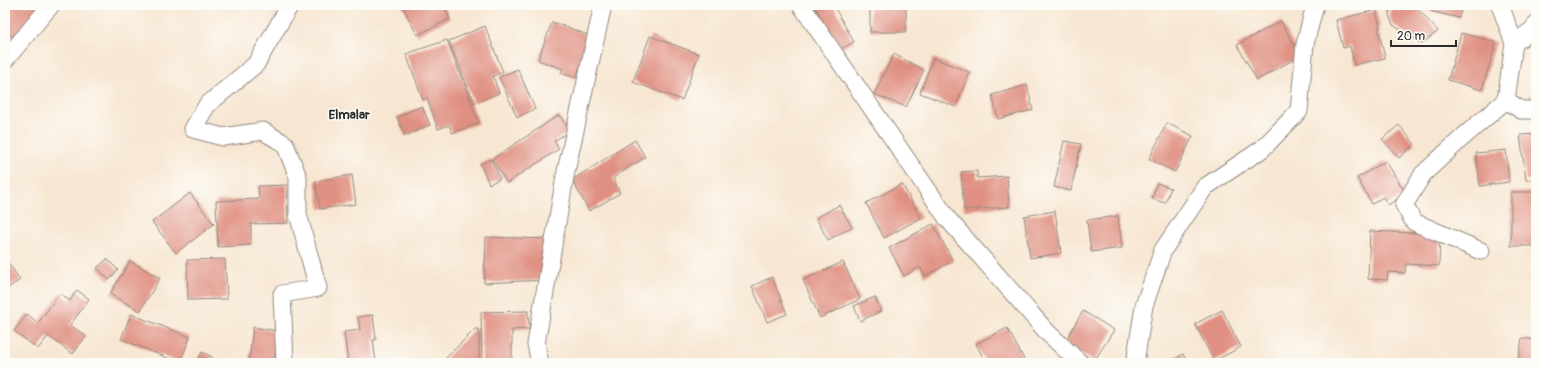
<svg xmlns="http://www.w3.org/2000/svg" width="1541" height="368" font-family="Pangolin,sans-serif">
<style>
.building{fill:#e09082}
.lines{fill:none;stroke-linecap:round;stroke-linejoin:round}
.minor-casing{stroke:#91887e;stroke-width:19}
.minor{stroke:#fff;stroke-width:17}
.labels{text-anchor:middle;dominant-baseline:central;stroke-width:3;stroke-linejoin:round;paint-order:stroke}
.quarter-label{font-size:13px;font-weight:bold;fill:#2b2b2b;stroke:#fdfcf7}
</style>
<rect width="100%" height="100%" fill="#fdfcf7"/>
<filter id="ink" filterUnits="userSpaceOnUse"><feTurbulence type="fractalNoise" baseFrequency=".025" numOctaves="2"/><feDisplacementMap in="SourceGraphic" scale="8" xChannelSelector="R" yChannelSelector="G"/><feConvolveMatrix kernelMatrix="1 2 1 2 8 2 1 2 1" color-interpolation-filters="sRGB"/></filter>
<filter id="wash" filterUnits="userSpaceOnUse"><feTurbulence type="fractalNoise" baseFrequency=".012" numOctaves="4" result="noise"/><feDisplacementMap in="SourceGraphic" scale="16" xChannelSelector="R" yChannelSelector="G"/><feGaussianBlur stdDeviation="0.9" result="paint"/><feColorMatrix in="noise" values="0 0 0 0 0 0 0 0 0 0 0 0 0 0 0 0 0 1.4 0 .05"/><feComposite in="paint" operator="in"/></filter>
<g filter="url(#wash)">
<rect width="100%" height="100%" fill="#f7e6d1"/>
<g id="blocks">
<g class="building">
<path d="M5,5H39L16,39L5,31Z"/>
<path d="M402,5H444L450,19L417,35Z"/>
<path d="M814,5H833L854,42L839,50Z"/>
<rect x="870" y="5" width="36" height="27"/>
<path d="M1391,5H1419L1418,9L1438,31L1422,44L1393,25L1389,15Z"/>
<path d="M1432,5H1462L1459,18L1430,11Z"/>
<path d="M1376,10L1380,27L1378,28L1385,58L1354,65L1350,46L1343,48L1336,20Z"/>
<path d="M1281,21L1300,56L1257,80L1237,45Z"/>
<path d="M552,22L591,36L576,78L561,73L563,69L538,60Z"/>
<path d="M485,26L503,72L493,76L499,93L474,103L449,41Z"/>
<path d="M1461,33L1496,42L1482,90L1448,80Z"/>
<path d="M650,36L699,54L682,100L633,82Z"/>
<path d="M447,40L479,123L452,133L449,125L438,129L427,98L423,100L406,54Z"/>
<path d="M894,54L924,70L906,107L874,94Z"/>
<path d="M933,58L969,72L956,107L920,93Z"/>
<path d="M518,69L535,109L517,117L499,77Z"/>
<path d="M1027,85L1033,110L998,119L992,95Z"/>
<path d="M422,106L430,125L405,136L397,117Z"/>
<path d="M559,115L570,131L554,141L559,149L507,183L492,159Z"/>
<path d="M1167,123L1193,136L1175,172L1149,159Z"/>
<path d="M1399,125L1415,144L1399,158L1382,139Z"/>
<path d="M1536,134V180H1526L1520,135Z"/>
<path d="M635,140L645,157L613,178L620,193L589,211L572,180Z"/>
<path d="M1064,141L1081,144L1071,191L1054,187Z"/>
<path d="M1506,150L1509,182L1480,186L1476,153Z"/>
<path d="M491,159L500,179L489,184L480,164Z"/>
<path d="M1386,161L1406,194L1388,205L1383,197L1372,204L1357,178Z"/>
<path d="M977,171V178L1007,176L1009,207L964,210L961,172Z"/>
<path d="M352,175L356,204L320,209L315,181Z"/>
<path d="M1157,183L1171,188L1165,203L1152,199Z"/>
<path d="M902,184L921,218L884,238L866,203Z"/>
<path d="M287,185L288,223L251,224V245L218,247L216,201L259,199L258,186Z"/>
<rect x="1511" y="192" width="25" height="54"/>
<path d="M190,193L214,224L176,253L152,222Z"/>
<path d="M839,205L852,227L828,240L816,218Z"/>
<path d="M1055,211L1061,253L1030,258L1024,216Z"/>
<path d="M1118,216L1122,248L1091,252L1087,220Z"/>
<path d="M933,224L953,261L925,276L920,267L904,276L889,248Z"/>
<path d="M1370,231L1440,234L1439,266L1406,264L1405,273L1388,272L1387,280L1368,279Z"/>
<path d="M486,237L549,239L544,280L484,283Z"/>
<path d="M5,258L20,280L5,290Z"/>
<path d="M107,259L118,270L109,280L97,268Z"/>
<path d="M225,259L227,299L188,300L187,260Z"/>
<path d="M130,261L160,278L140,311L110,294Z"/>
<path d="M843,262L860,299L820,318L803,280Z"/>
<path d="M772,277L787,314L767,322L752,286Z"/>
<path d="M77,290L89,299L70,325L86,336L73,354L48,336L38,349L14,331L27,314L38,323L60,293L70,301Z"/>
<path d="M875,297L881,311L860,321L854,306Z"/>
<path d="M1222,310L1241,347L1214,361L1195,324Z"/>
<path d="M528,311L529,329L512,330V363H482L481,312Z"/>
<path d="M1083,311L1114,330L1094,361L1064,343Z"/>
<path d="M131,314L190,337L180,363L121,339Z"/>
<path d="M373,315L376,340H373L376,363H348L344,332L360,330L358,317Z"/>
<path d="M253,327L278,331L274,363H249Z"/>
<path d="M1007,328L1026,363H986L976,344Z"/>
<path d="M475,329H479V363H441Z"/>
<path d="M1522,338L1536,340V363H1518Z"/>
<path d="M202,352L212,357L209,363H196Z"/>
<path d="M1183,354L1187,363H1167Z"/>
</g>
</g>
</g>
<g filter="url(#ink)">
<use href="#blocks" fill-opacity="0" stroke="#91887e" stroke-width="1"/>
<g class="lines">
<g class="minor-casing">
<g id="minor">
<path d="M801,5L947,218L1047,332L1080,363"/>
<path d="M1500,5L1514,43L1506,100L1521,110H1536"/>
<path d="M1514,43L1531,31L1536,25"/>
<path d="M5,60L51,5"/>
<path d="M1481,251L1414,222L1404,205L1423,174L1463,137L1506,100"/>
<path d="M285,363L282,294L318,288L298,214V177L285,144L263,131L223,137L193,129L207,105L256,64L290,5"/>
<path d="M540,363L536,344L566,171L603,5"/>
<path d="M1135,363L1144,306L1163,250L1205,187L1262,149L1299,111L1305,44L1315,5"/>
</g>
</g>
<use href="#minor" class="minor"/>
</g>
</g>
<g class="labels">
<g class="quarter-label">
<text x="349" y="115">Elmalar</text>
</g>
</g>
<rect width="1541" height="368" fill="none" stroke="#fdfcf7" stroke-width="20"/>
<path d="M1391 40v6h65v-6" fill="none" stroke="#2b2b2b" stroke-width="2"/>
<text x="1397" y="40" font-size="12" fill="#2b2b2b" stroke="#fdfcf7" stroke-width="3" paint-order="stroke">20 m</text>
</svg>
